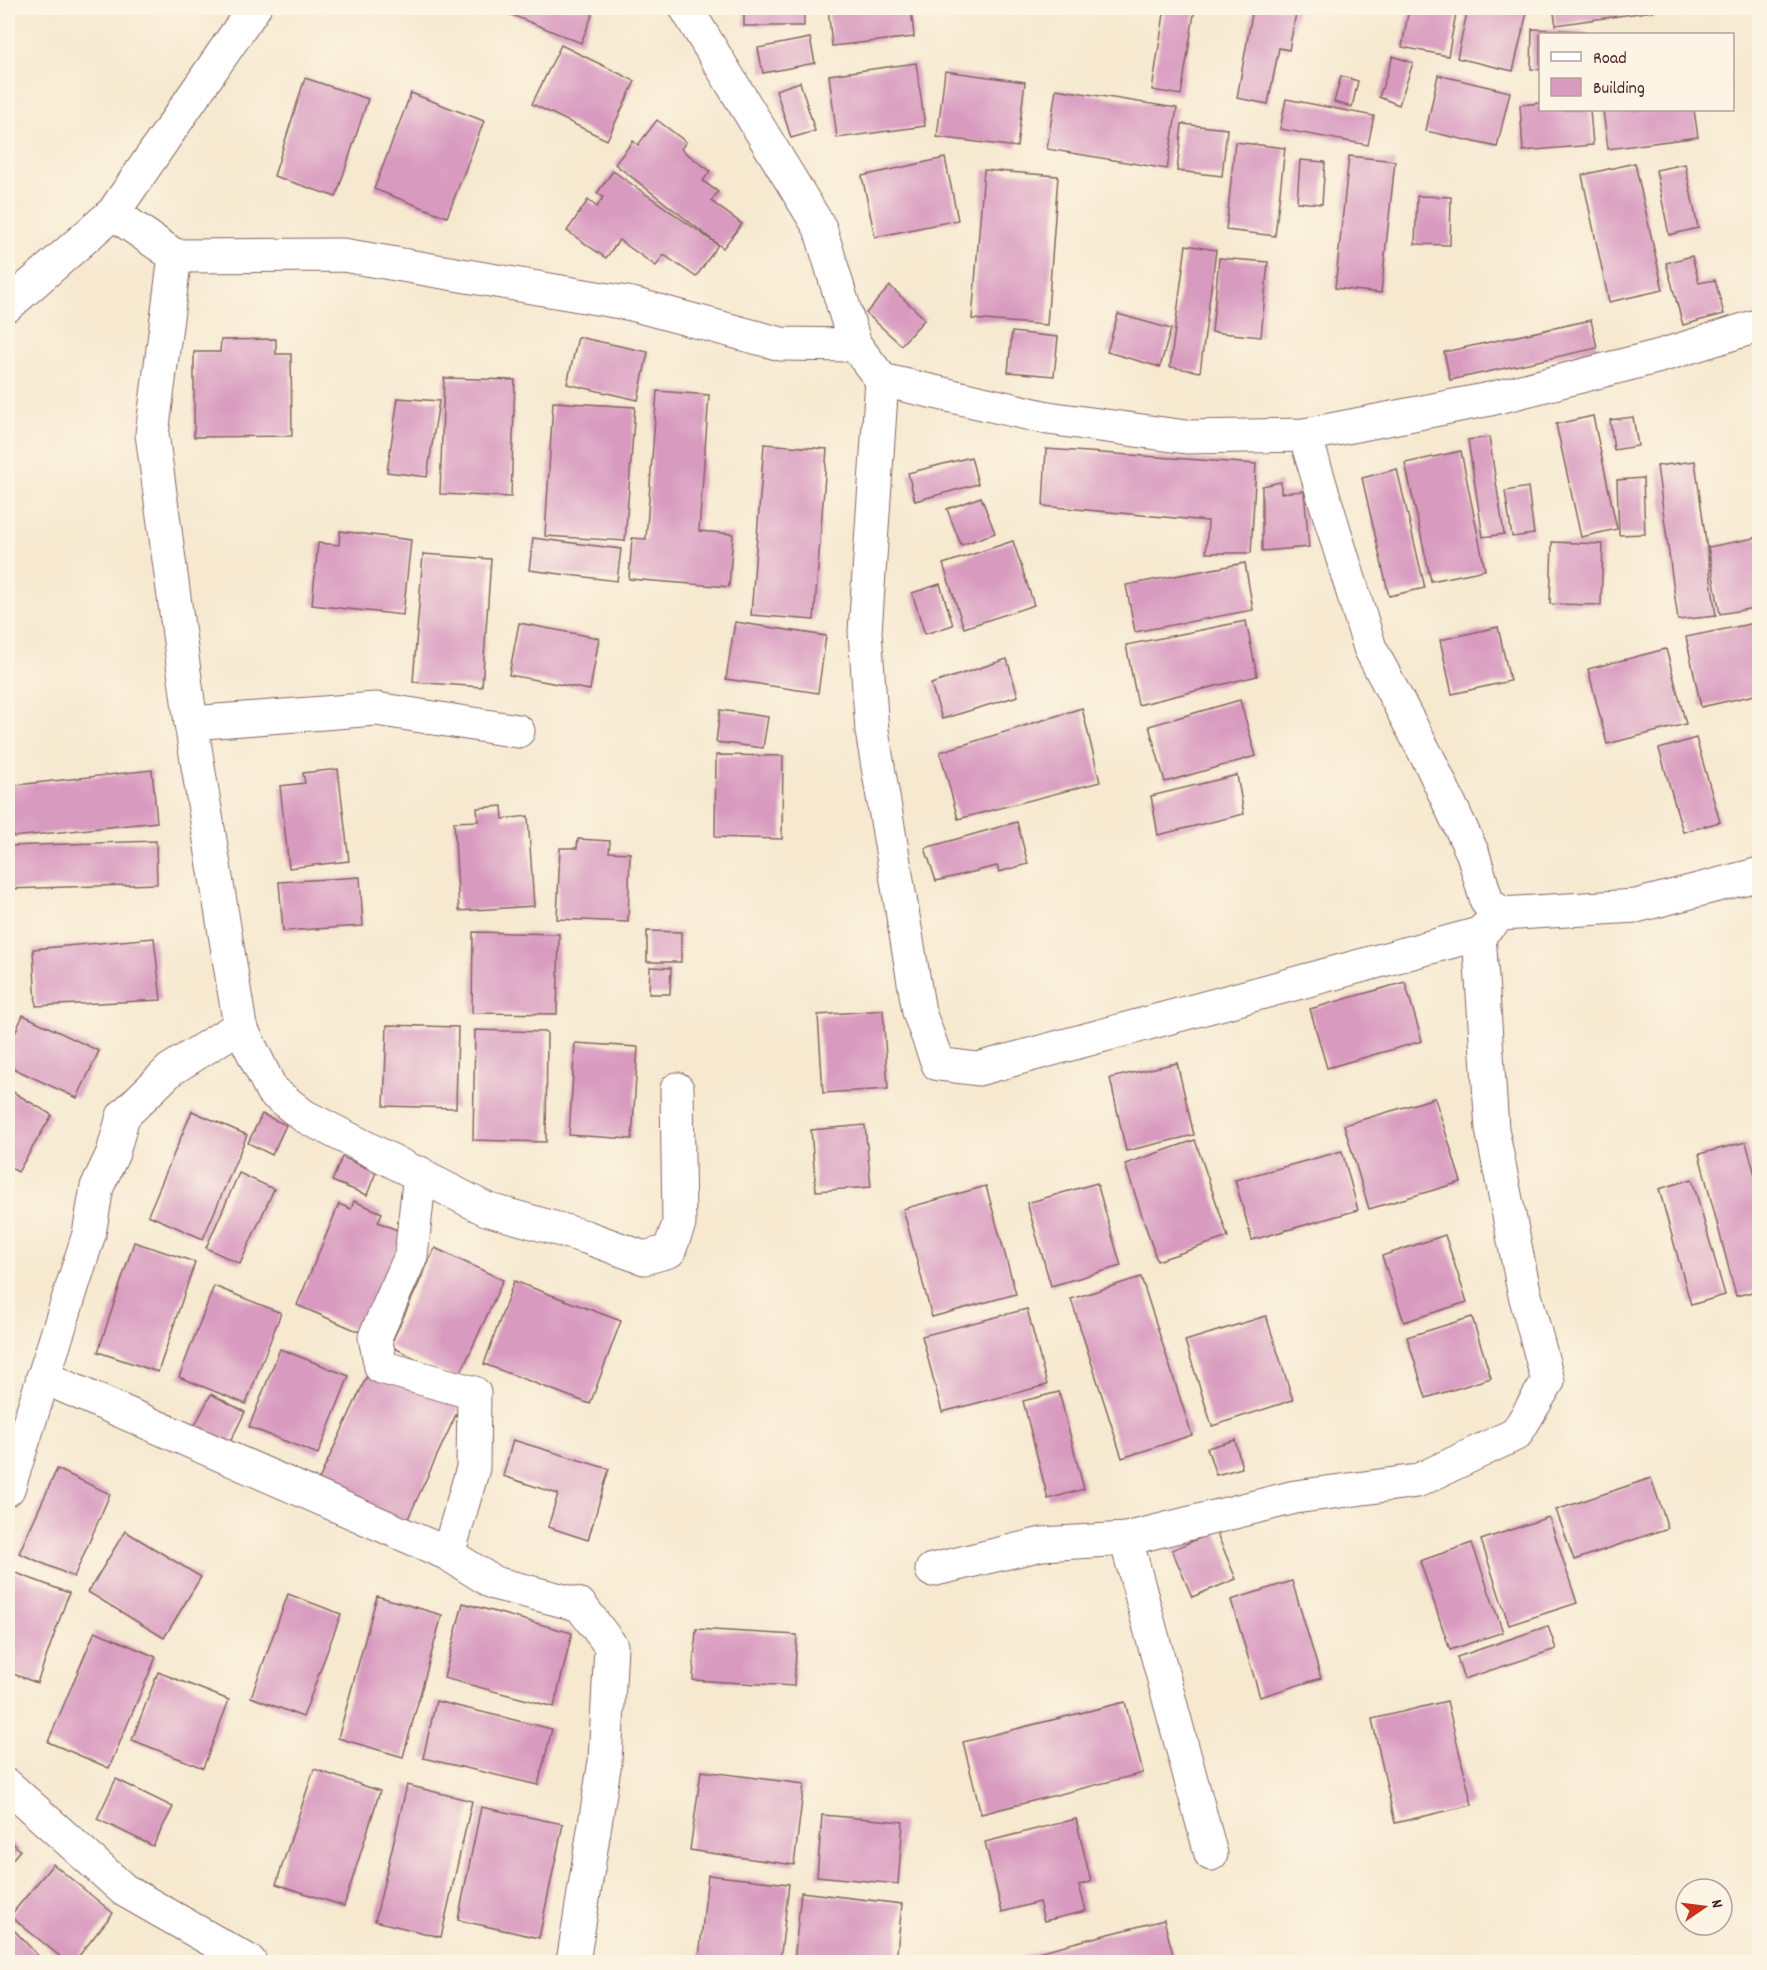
<svg xmlns="http://www.w3.org/2000/svg" width="1767" height="1970" font-family="Dekko,sans-serif">
<style>
.building{fill:#d89abf}
.lines{fill:none;stroke-linecap:round;stroke-linejoin:round}
.minor-casing{stroke:#866665;stroke-width:35}
.minor{stroke:#fff;stroke-width:33}
</style>
<rect width="100%" height="100%" fill="#fcf5e5"/>
<filter id="ink" filterUnits="userSpaceOnUse"><feTurbulence type="fractalNoise" baseFrequency=".0167" numOctaves="2"/><feDisplacementMap in="SourceGraphic" scale="12" xChannelSelector="R" yChannelSelector="G"/><feConvolveMatrix kernelMatrix="1 2 1 2 8 2 1 2 1" color-interpolation-filters="sRGB"/></filter>
<filter id="wash" filterUnits="userSpaceOnUse"><feTurbulence type="fractalNoise" baseFrequency=".008" numOctaves="4" result="noise"/><feDisplacementMap in="SourceGraphic" scale="24" xChannelSelector="R" yChannelSelector="G"/><feGaussianBlur stdDeviation="1.35" result="paint"/><feColorMatrix in="noise" values="0 0 0 0 0 0 0 0 0 0 0 0 0 0 0 0 0 1.4 0 .05"/><feComposite in="paint" operator="in"/></filter>
<g filter="url(#wash)">
<rect width="100%" height="100%" fill="#f6e9d0"/>
<g id="blocks">
<g class="building">
<path d="M495,8H595L581,43Z"/>
<rect x="744" y="8" width="60" height="18"/>
<path d="M828,8H911L914,37L832,46Z"/>
<path d="M1165,8H1195L1181,95L1152,90Z"/>
<path d="M1253,8H1297L1289,50L1279,48L1268,104L1237,98Z"/>
<path d="M1409,8H1457L1448,56L1402,47Z"/>
<path d="M1468,8H1528L1513,71L1457,58Z"/>
<path d="M1553,8H1667V9L1556,25Z"/>
<path d="M1532,29L1584,31V34H1540V70L1531,69Z"/>
<path d="M810,38L815,63L763,73L758,48Z"/>
<path d="M561,45L635,81L607,140L532,104Z"/>
<path d="M1393,56L1413,63L1399,105L1379,97Z"/>
<path d="M916,63L925,126L837,138L829,75Z"/>
<path d="M945,71L1025,82L1017,147L937,137Z"/>
<path d="M1438,75L1510,92L1497,147L1426,131Z"/>
<path d="M1341,76L1358,81L1352,107L1334,102Z"/>
<path d="M305,78L368,99L336,197L274,176Z"/>
<path d="M800,82L815,131L791,138L776,90Z"/>
<path d="M1056,89L1177,108L1167,169L1047,149Z"/>
<path d="M411,93L484,121L447,217L374,189Z"/>
<path d="M1286,99L1374,116L1368,145L1280,129Z"/>
<path d="M1540,103V110H1590L1593,145L1523,151L1520,105Z"/>
<path d="M1603,110H1694L1698,137L1608,149Z"/>
<path d="M657,120L686,142L681,149L710,171L703,181L718,192L711,201L742,224L723,248L615,164L633,141L638,145Z"/>
<path d="M1182,124L1227,129L1222,176L1177,171Z"/>
<path d="M1235,142L1285,148L1275,236L1226,230Z"/>
<path d="M1349,156L1395,161L1381,293L1335,288Z"/>
<path d="M945,158L958,220L875,237L862,176Z"/>
<path d="M1300,160L1325,162L1322,204L1297,202Z"/>
<path d="M1635,163L1663,290L1609,302L1582,175Z"/>
<path d="M1685,164L1698,228L1669,235L1656,170Z"/>
<path d="M984,170L1058,176L1047,325L972,319Z"/>
<path d="M613,171L718,245L696,277L664,255L656,266L619,240L606,258L567,231L588,200L597,207L603,197L597,193Z"/>
<path d="M1417,196L1451,197L1450,245L1415,244Z"/>
<path d="M1186,245L1216,250L1200,372L1170,367Z"/>
<path d="M1692,256L1699,283L1715,280L1724,314L1683,325L1666,263Z"/>
<path d="M1219,258L1268,262L1261,337L1212,332Z"/>
<path d="M890,286L925,319L901,345L866,313Z"/>
<path d="M1118,314L1171,329L1160,367L1107,352Z"/>
<path d="M1591,320L1597,348L1450,380L1444,352Z"/>
<path d="M1012,332L1058,337L1054,376L1008,372Z"/>
<path d="M578,337L648,352L638,400L567,384Z"/>
<path d="M276,339V354H291L292,436L194,437V352H220L221,340Z"/>
<path d="M444,378L515,380L511,497L440,494Z"/>
<path d="M657,391L709,395L699,531L733,534L729,587L629,579L632,538L646,539Z"/>
<path d="M398,398L439,401L427,477L387,472Z"/>
<path d="M553,402L635,407L625,541L545,536Z"/>
<path d="M1593,416L1617,529L1581,537L1556,424Z"/>
<path d="M1633,417L1638,446L1614,450L1610,420Z"/>
<path d="M1489,437L1504,534L1483,537L1468,440Z"/>
<path d="M764,444L827,449L814,620L751,615Z"/>
<path d="M1046,449L1256,464L1251,553H1206L1208,521L1043,506Z"/>
<path d="M1461,451L1485,570L1431,581L1405,463Z"/>
<path d="M971,457L978,484L915,501L908,473Z"/>
<path d="M1695,461L1716,616L1678,620L1657,466Z"/>
<path d="M1397,469L1425,588L1389,596L1362,478Z"/>
<path d="M1643,478L1645,534L1619,535L1617,480Z"/>
<path d="M1281,482V493L1304,491L1309,547L1262,551V486Z"/>
<path d="M1528,487L1534,534L1512,537L1505,491Z"/>
<path d="M981,497L995,533L961,545L947,509Z"/>
<path d="M340,531L411,540L403,615L312,605L318,543L339,545Z"/>
<path d="M1760,537V607L1720,614L1708,547Z"/>
<path d="M533,538L621,549L617,581L529,570Z"/>
<path d="M1013,541L1034,605L964,628L943,564Z"/>
<path d="M1552,542L1603,544L1601,605L1550,604Z"/>
<path d="M423,554L491,559L482,687L413,682Z"/>
<path d="M1245,563L1253,610L1135,632L1126,585Z"/>
<path d="M940,584L953,625L925,634L912,593Z"/>
<path d="M1246,621L1257,676L1138,705L1126,645Z"/>
<path d="M735,622L826,636L818,693L726,679Z"/>
<path d="M1760,622V694L1701,707L1686,637Z"/>
<path d="M519,623L599,638L590,690L509,675Z"/>
<path d="M1498,627L1510,681L1452,694L1440,640Z"/>
<path d="M1666,649L1686,724L1607,744L1588,669Z"/>
<path d="M1007,659L1018,696L942,719L931,684Z"/>
<path d="M1240,700L1256,756L1165,782L1149,726Z"/>
<path d="M1082,708L1100,782L958,819L940,752Z"/>
<path d="M720,710L768,717L763,748L716,742Z"/>
<path d="M1696,738L1720,822L1683,832L1659,749Z"/>
<path d="M716,755L783,756L782,839L715,837Z"/>
<path d="M338,769L349,861L289,868L280,786L305,783L303,773Z"/>
<path d="M152,770L157,822L13,837L8,786Z"/>
<path d="M1237,775L1244,814L1158,835L1151,796Z"/>
<path d="M502,806L503,819L528,816L534,906L459,911L454,822L478,821L477,808Z"/>
<path d="M1017,822L1028,864L999,872L997,866L936,881L925,848Z"/>
<path d="M578,839L610,841L609,852L630,853L628,922L557,919L560,848H577Z"/>
<path d="M156,841L157,884L8,889V846Z"/>
<path d="M360,877L363,926L283,931L279,882Z"/>
<path d="M647,931L681,932V962H647Z"/>
<path d="M473,932L559,934L557,1014L472,1013Z"/>
<path d="M154,938L161,1000L36,1006L33,949Z"/>
<path d="M650,967L671,968L670,994H649Z"/>
<path d="M1405,982L1422,1041L1327,1068L1310,1009Z"/>
<path d="M883,1010L888,1089L823,1093L818,1015Z"/>
<path d="M23,1015L99,1051L77,1098L8,1066V1049Z"/>
<path d="M387,1025L458,1027L456,1108L384,1106Z"/>
<path d="M475,1030L547,1032L546,1142L473,1140Z"/>
<path d="M575,1043L638,1047L632,1139L569,1135Z"/>
<path d="M1177,1063L1194,1135L1126,1151L1110,1078Z"/>
<path d="M8,1089L52,1115L18,1172L8,1166Z"/>
<path d="M1435,1098L1461,1182L1369,1209L1344,1125Z"/>
<path d="M192,1111L247,1135L203,1239L148,1215Z"/>
<path d="M262,1114L286,1125L272,1155L248,1143Z"/>
<path d="M865,1125L871,1187L816,1191L811,1130Z"/>
<path d="M1195,1140L1228,1237L1157,1261L1125,1164Z"/>
<path d="M1746,1142L1760,1193V1290L1736,1296L1699,1154Z"/>
<path d="M1342,1151L1358,1210L1252,1240L1235,1180Z"/>
<path d="M342,1157L376,1172L367,1195L332,1181Z"/>
<path d="M239,1173L274,1189L240,1264L206,1248Z"/>
<path d="M1692,1179L1725,1295L1691,1305L1659,1189Z"/>
<path d="M1097,1183L1121,1266L1051,1286L1027,1203Z"/>
<path d="M986,1186L1016,1294L932,1317L903,1209Z"/>
<path d="M354,1201L382,1213L378,1222L404,1233L362,1333L297,1305L339,1204L351,1209Z"/>
<path d="M1445,1235L1467,1302L1404,1322L1382,1256Z"/>
<path d="M134,1242L195,1262L158,1372L98,1352Z"/>
<path d="M435,1248L503,1280L458,1379L390,1346Z"/>
<path d="M1141,1277L1192,1435L1122,1458L1071,1299Z"/>
<path d="M514,1281L621,1321L590,1404L484,1364Z"/>
<path d="M214,1286L281,1313L246,1404L179,1377Z"/>
<path d="M1027,1309L1047,1385L942,1412L922,1336Z"/>
<path d="M1266,1316L1293,1400L1212,1426L1185,1341Z"/>
<path d="M1472,1317L1491,1378L1426,1398L1407,1337Z"/>
<path d="M280,1349L349,1376L318,1454L249,1427Z"/>
<path d="M372,1365L460,1406L405,1525L317,1484Z"/>
<path d="M1059,1392L1084,1489L1048,1499L1023,1401Z"/>
<path d="M211,1394L245,1412L225,1452L190,1435Z"/>
<path d="M513,1440L609,1469L588,1540L548,1527L558,1494L503,1476Z"/>
<path d="M1235,1440L1242,1468L1216,1475L1207,1448Z"/>
<path d="M57,1469L110,1494L74,1577L19,1553Z"/>
<path d="M1651,1478L1668,1528L1574,1560L1556,1510Z"/>
<path d="M1549,1517L1577,1603L1509,1625L1481,1540Z"/>
<path d="M125,1531L201,1577L164,1638L88,1592Z"/>
<path d="M1216,1531L1236,1579L1192,1597L1172,1550Z"/>
<path d="M1472,1543L1503,1632L1450,1650L1420,1561Z"/>
<path d="M8,1570L69,1593L37,1683L8,1672Z"/>
<path d="M1292,1581L1321,1678L1260,1697L1231,1600Z"/>
<path d="M288,1594L341,1614L303,1717L251,1697Z"/>
<path d="M377,1596L442,1615L403,1757L338,1738Z"/>
<path d="M463,1603L572,1633L554,1707L444,1678Z"/>
<path d="M1548,1626L1556,1649L1464,1679L1457,1657Z"/>
<path d="M696,1629L797,1635L794,1686L693,1680Z"/>
<path d="M95,1631L156,1657L109,1768L48,1742Z"/>
<path d="M158,1672L229,1700L203,1768L132,1740Z"/>
<path d="M436,1701L552,1729L538,1785L423,1758Z"/>
<path d="M1447,1701L1472,1805L1395,1823L1372,1719Z"/>
<path d="M1125,1702L1143,1773L981,1814L963,1742Z"/>
<path d="M314,1769L380,1791L344,1906L276,1884Z"/>
<path d="M701,1771L804,1784L794,1865L690,1850Z"/>
<path d="M116,1779L173,1807L153,1846L97,1819Z"/>
<path d="M407,1785L472,1801L441,1937L375,1921Z"/>
<path d="M481,1807L563,1824L539,1938L458,1920Z"/>
<path d="M822,1815L903,1822L898,1884L817,1876Z"/>
<path d="M1076,1819L1091,1882L1079,1885L1086,1911L1044,1921L1039,1902L1002,1912L985,1842Z"/>
<path d="M8,1839L20,1850L8,1865Z"/>
<path d="M53,1864L113,1913L74,1962H67L10,1916Z"/>
<path d="M708,1875L789,1884L780,1962H740L699,1958Z"/>
<path d="M801,1892L902,1904L896,1962H794Z"/>
<path d="M1164,1920L1175,1962H1024L1022,1956Z"/>
<path d="M15,1931L44,1962H8V1938Z"/>
</g>
</g>
</g>
<g filter="url(#ink)">
<use href="#blocks" fill-opacity="0" stroke="#866665" stroke-width="1.5"/>
<g class="lines">
<g class="minor-casing">
<g id="minor">
<path d="M686,8L820,228L855,345"/>
<path d="M113,213L175,256L152,434L191,723L240,1026L272,1091L304,1116L486,1209L586,1237L644,1258L669,1251L679,1224L677,1089"/>
<path d="M175,256L343,255L632,304L781,344L855,345L882,380L1048,418L1186,437L1305,435L1490,399L1660,356L1760,325"/>
<path d="M8,305L113,213L254,8"/>
<path d="M882,380L865,632L872,731L919,1012L938,1064L978,1069L1479,934L1501,914L1636,906L1760,874"/>
<path d="M1305,435L1370,648L1431,764L1473,854L1487,902L1501,914"/>
<path d="M191,723L376,709L518,731"/>
<path d="M420,1173L411,1256L375,1337L381,1367L474,1393L473,1468L448,1554L494,1583L580,1605L611,1646L605,1761L573,1962"/>
<path d="M43,1377L448,1554"/>
<path d="M8,1489L89,1234L97,1187L113,1153L123,1116L170,1070L240,1026"/>
<path d="M1126,1539L1211,1854"/>
<path d="M932,1570L1042,1544L1126,1539L1295,1497L1417,1481L1516,1434L1548,1381L1524,1291L1492,1129L1479,934"/>
<path d="M8,1786L124,1890L250,1962"/>
</g>
</g>
<use href="#minor" class="minor"/>
</g>
</g>
<rect width="1767" height="1970" fill="none" stroke="#fcf5e5" stroke-width="30"/>
<rect x="1539" y="33" width="195" height="78" fill="#fcf5e5" stroke="#b59f9b" stroke-width="1.5"/>
<rect x="1551" y="52" width="30" height="9" fill="#ffffff" stroke="#b59f9b" stroke-width="1.5"/>
<text x="1593" y="63" font-size="18" fill="#4a1f2b">Road</text>
<rect x="1551" y="78" width="30" height="18" fill="#d89abf" stroke="#b59f9b" stroke-width="1.5"/>
<text x="1593" y="93" font-size="18" fill="#4a1f2b">Building</text>
<g transform="translate(1704 1907) rotate(76)"><circle r="28" fill="#fcf5e5" stroke="#b59f9b" stroke-width="1.5"/>
<path d="M0-4.5L10 22L0 15L-10 22Z" fill="#c8321e"/>
<text y="-9" font-size="16" font-weight="bold" text-anchor="middle" fill="#4a1f2b">N</text>
</g>
</svg>
